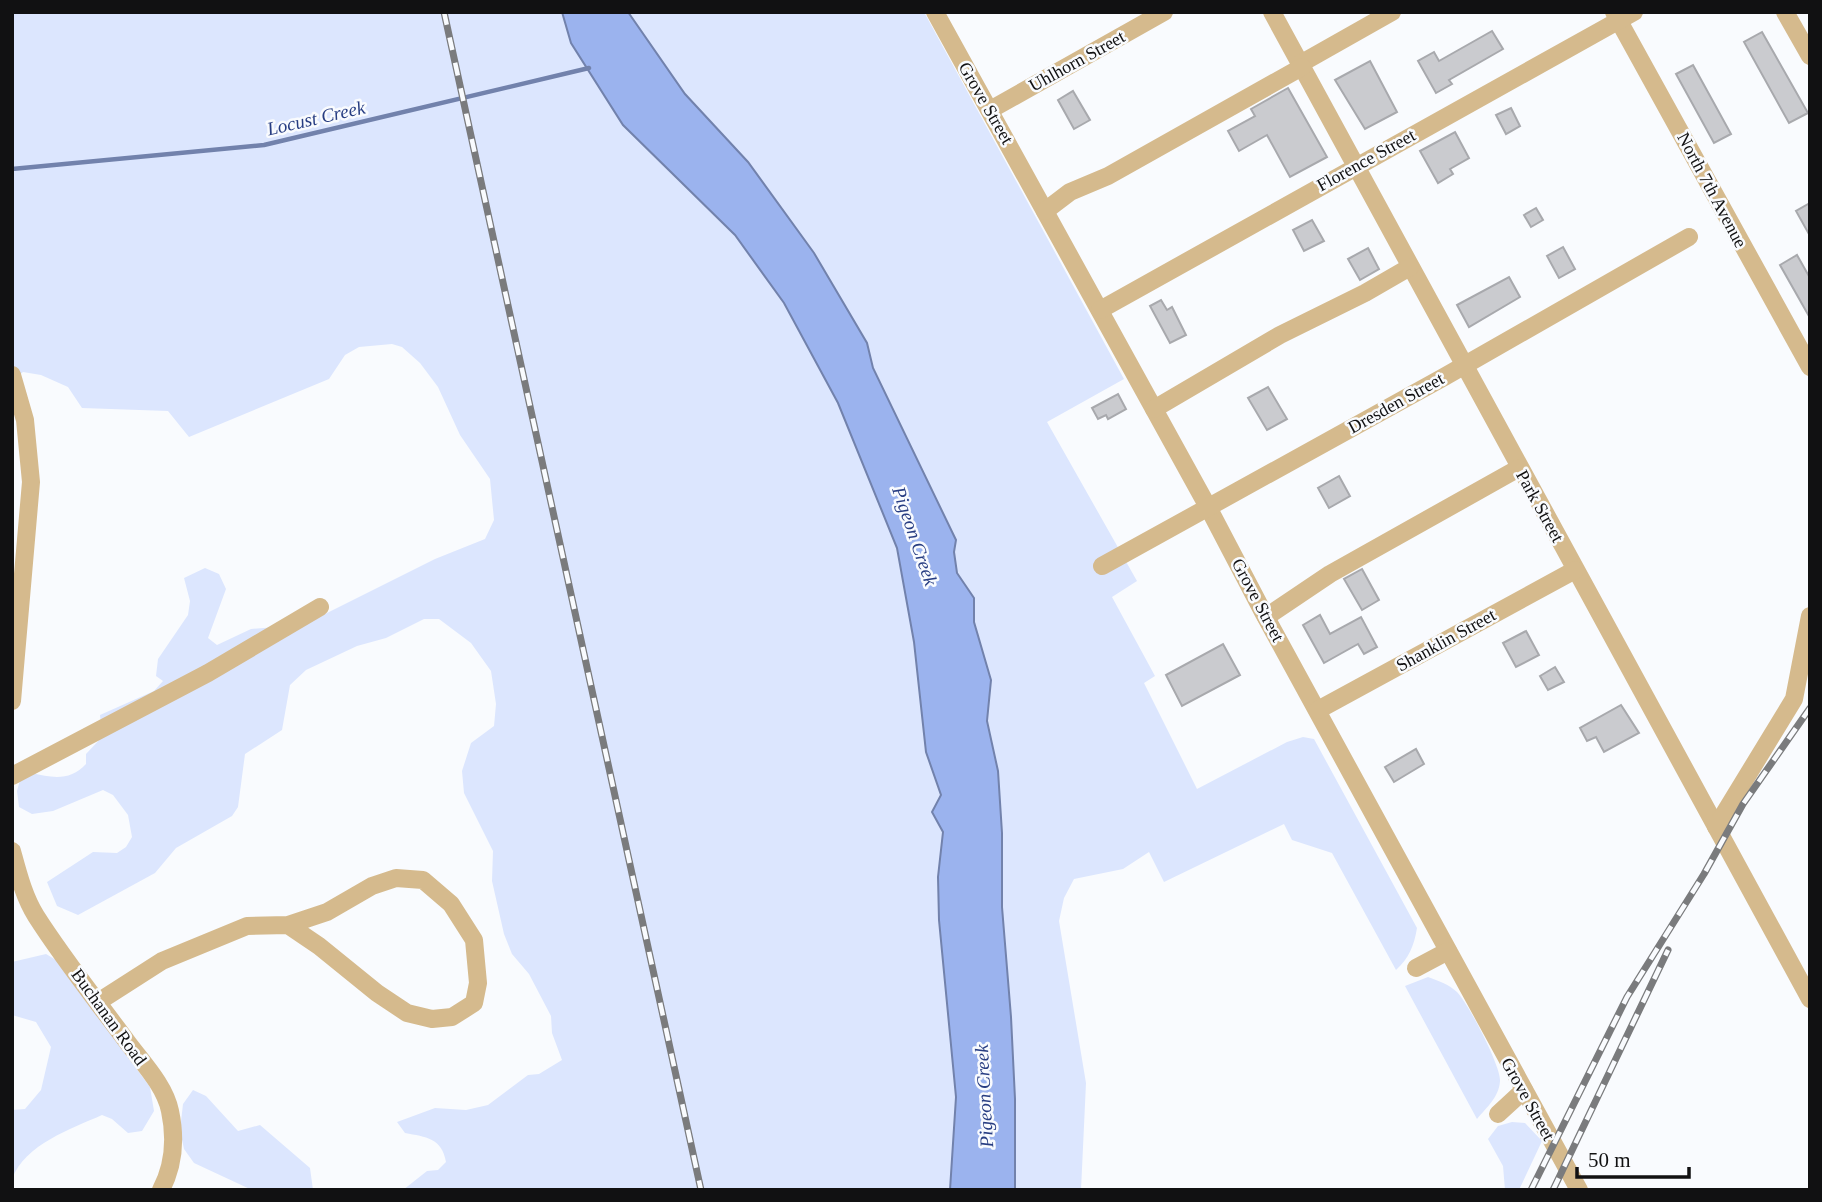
<svg xmlns="http://www.w3.org/2000/svg" width="1822" height="1202" font-family="'Times New Roman',serif">
<style>
.green{fill:#dce6fe}
.water{fill:#9bb3ee;stroke:#7282ac;stroke-width:2}
.lines{fill:none;stroke-linecap:round;stroke-linejoin:round}
.stream{stroke:#7282ac;stroke-width:4.5}
.building{fill:#cacbcf;stroke:#a8a9ad;stroke-width:2}
.minor{stroke:#d5ba8d;stroke-width:18}
.rail-casing{stroke:#7a7b7d;stroke-width:7}
.rail{stroke:#f9fbfe;stroke-width:4.5;stroke-dasharray:13;stroke-linecap:butt}
.labels{text-anchor:middle;dominant-baseline:central;stroke-width:5;stroke-linejoin:round;paint-order:stroke}
.street-label{font-size:18px;fill:#111112;stroke:#f9fbfe}
.water-label{font-size:19px;font-style:italic;fill:#273d82;stroke:#f9fbfe}
</style>
<rect width="100%" height="100%" fill="#f9fbfe"/>
<g class="green">
<path d="M12,12H562L571,43L623,125L735,235L784,303L838,403L897,548L914,642L926,752L941,795L932,812L943,831L938,877L939,920L956,1097L950,1190H403L427,1171L438,1170L446,1162C442,1138 426,1137 405,1133L397,1122L435,1108L466,1110L488,1105L528,1075L539,1074L562,1060L552,1033L551,1016L529,974L512,954L504,934L492,881L493,851L464,793L462,771L471,743L494,726L496,704L491,671L471,643L439,619H424L386,638L357,646L306,670L290,685L282,730L245,754L238,807L232,816L176,848L155,873L78,915L57,906L47,882L93,852L117,853L126,847L132,837L128,815L113,795L103,790L53,811L32,814L19,807L17,791L20,780L32,773C52,778 71,781 86,764V754L102,737L100,715L154,691L163,681L156,676L158,659L188,615L190,601L184,578L205,568L219,574L226,589L208,638L217,645L251,629L303,625L435,559L485,539L494,520L490,479L460,435L438,387L420,363L402,347L392,344L359,347L345,355L329,379L189,437L168,411L82,408L68,387L41,375L23,372L12,381Z"/>
<path d="M628,12H924L1124,379L1047,422L1137,581L1112,597L1155,676L1144,683L1197,789L1287,742L1303,737L1314,739L1417,928C1414,946 1409,958 1396,970L1332,853L1292,840L1284,824L1164,882L1149,852L1123,869L1074,879L1064,898L1059,921L1086,1083L1081,1190H1015L1014,1183L1016,1160L1011,1017L1002,907V833L998,771L987,721L991,680L974,622V598L957,573L954,552L956,539L873,367L867,343L814,253L748,162L685,94Z"/>
<path d="M46,954L71,969L92,1009L150,1087L154,1111L142,1131L128,1133L112,1119L102,1115C71,1129 25,1144 12,1179V1110L25,1109L41,1090L51,1047L36,1022L12,1015V962Z"/>
<path d="M1428,977C1439,981 1448,984 1457,992C1468,1003 1501,1066 1500,1081C1499,1097 1487,1107 1477,1119L1405,986Z"/>
<path d="M193,1090L206,1096L238,1131L260,1125L310,1168L313,1190H252L194,1163L184,1149L180,1130L183,1104Z"/>
<path d="M1512,1122L1525,1123L1542,1141L1519,1190H1505L1503,1166L1488,1139L1498,1126Z"/>
</g>
<path class="water" d="M562,12H628L685,94L748,162L814,253L867,343L873,368L956,540L954,552L957,573L974,598V622L991,680L987,721L998,771L1002,833V907L1011,1017L1015,1099V1190H950L956,1097L939,920L938,877L943,832L932,812L941,795L926,752L914,642L897,548L838,403L784,303L735,235L623,125L571,43Z"/>
<g class="lines">
<path class="stream" d="M12,169L264,145L589,68"/>
</g>
<g class="building">
<path d="M1492,31L1503,49L1449,80L1452,84L1436,93L1418,61L1434,52L1439,61Z"/>
<path d="M1762,32L1808,113L1789,123L1744,42Z"/>
<path d="M1370,61L1397,112L1365,129L1335,80Z"/>
<path d="M1693,65L1731,134L1714,143L1676,74Z"/>
<path d="M1288,88L1327,157L1290,177L1267,135L1239,151L1228,131L1255,116L1251,109Z"/>
<path d="M1073,91L1090,120L1074,129L1058,100Z"/>
<path d="M1511,108L1520,126L1506,134L1496,115Z"/>
<path d="M1455,132L1469,158L1450,169L1453,174L1438,183L1420,151Z"/>
<path d="M1810,203V236L1796,211Z"/>
<path d="M1536,208L1543,220L1531,227L1524,215Z"/>
<path d="M1312,220L1324,241L1304,251L1293,230Z"/>
<path d="M1563,247L1575,269L1559,278L1547,256Z"/>
<path d="M1368,248L1379,269L1360,280L1348,259Z"/>
<path d="M1797,255L1810,278V318L1780,265Z"/>
<path d="M1509,277L1520,297L1469,327L1457,305Z"/>
<path d="M1161,300L1167,310L1172,307L1186,335L1170,343L1150,306Z"/>
<path d="M1268,387L1287,419L1267,430L1248,398Z"/>
<path d="M1118,394L1126,409L1108,419L1106,415L1098,419L1092,408Z"/>
<path d="M1339,476L1350,496L1329,508L1318,488Z"/>
<path d="M1362,569L1379,600L1362,610L1344,579Z"/>
<path d="M1320,615L1330,634L1361,617L1377,647L1364,654L1358,644L1324,663L1303,625Z"/>
<path d="M1526,631L1539,655L1516,667L1503,643Z"/>
<path d="M1223,644L1240,675L1182,706L1166,675Z"/>
<path d="M1555,667L1564,682L1548,690L1540,676Z"/>
<path d="M1621,705L1639,733L1604,752L1596,737L1587,741L1580,728Z"/>
<path d="M1416,749L1424,764L1394,782L1385,767Z"/>
</g>
<g class="lines">
<g class="minor">
<path d="M935,12L1208,507L1263,612L1579,1190"/>
<path d="M1272,12L1810,999"/>
<path d="M1614,12L1810,367"/>
<path d="M1785,12L1810,56"/>
<path d="M1300,64L1392,12"/>
<path d="M990,110L1164,12"/>
<path d="M1045,211L1070,192L1108,176L1302,67"/>
<path d="M1100,310L1634,12"/>
<path d="M12,375L25,420L31,482L12,701"/>
<path d="M1154,409L1280,335L1365,293L1410,267"/>
<path d="M1102,566L1444,377L1689,237"/>
<path d="M1266,617L1330,574L1519,468"/>
<path d="M1318,710L1575,570"/>
<path d="M12,776L208,673L320,607"/>
<path d="M1716,827L1794,699L1810,616"/>
<path d="M12,851C18,873 24,897 36,916C64,960 97,1001 128,1043C143,1063 165,1086 170,1111C176,1139 174,1165 161,1190"/>
<path d="M1416,968L1448,951"/>
<path d="M98,1002L162,961L247,926L288,925L319,946L377,993L407,1013L432,1019L452,1017L474,1003L478,983L474,940L451,904L423,880L396,878L372,886L327,912L288,925"/>
<path d="M1498,1114L1524,1090"/>
</g>
<g class="rail-casing">
<g id="rail">
<path d="M444,12L701,1190"/>
<path d="M1531,1190L1627,997L1704,874L1743,804L1810,708"/>
<path d="M1553,1190L1668,950"/>
</g>
</g>
<use href="#rail" class="rail"/>
</g>
<g class="labels">
<g class="street-label">
<text transform="translate(1077 61) rotate(-29)">Uhlhorn Street</text>
<text transform="translate(986 103) rotate(60)">Grove Street</text>
<text transform="translate(1366 160) rotate(-29)">Florence Street</text>
<text transform="translate(1712 190) rotate(62)">North 7th Avenue</text>
<text transform="translate(1396 403) rotate(-29)">Dresden Street</text>
<text transform="translate(1540 506) rotate(61)">Park Street</text>
<text transform="translate(1258 600) rotate(62)">Grove Street</text>
<text transform="translate(1446 640) rotate(-29)">Shanklin Street</text>
<text transform="translate(109 1017) rotate(54)">Buchanan Road</text>
<text transform="translate(1528 1099) rotate(61)">Grove Street</text>
</g>
<g class="water-label">
<text transform="translate(316 118) rotate(-13)">Locust Creek</text>
<text transform="translate(915 536) rotate(71)">Pigeon Creek</text>
<text transform="translate(984 1096) rotate(-93)">Pigeon Creek</text>
</g>
</g>
<rect width="1822" height="1202" fill="none" stroke="#111112" stroke-width="28"/>
<path d="M1577 1167v10h112v-10" fill="none" stroke="#111112" stroke-width="3.5"/>
<text x="1588" y="1167" font-size="21" fill="#111112" stroke="#f9fbfe" stroke-width="5" paint-order="stroke">50 m</text>
</svg>
